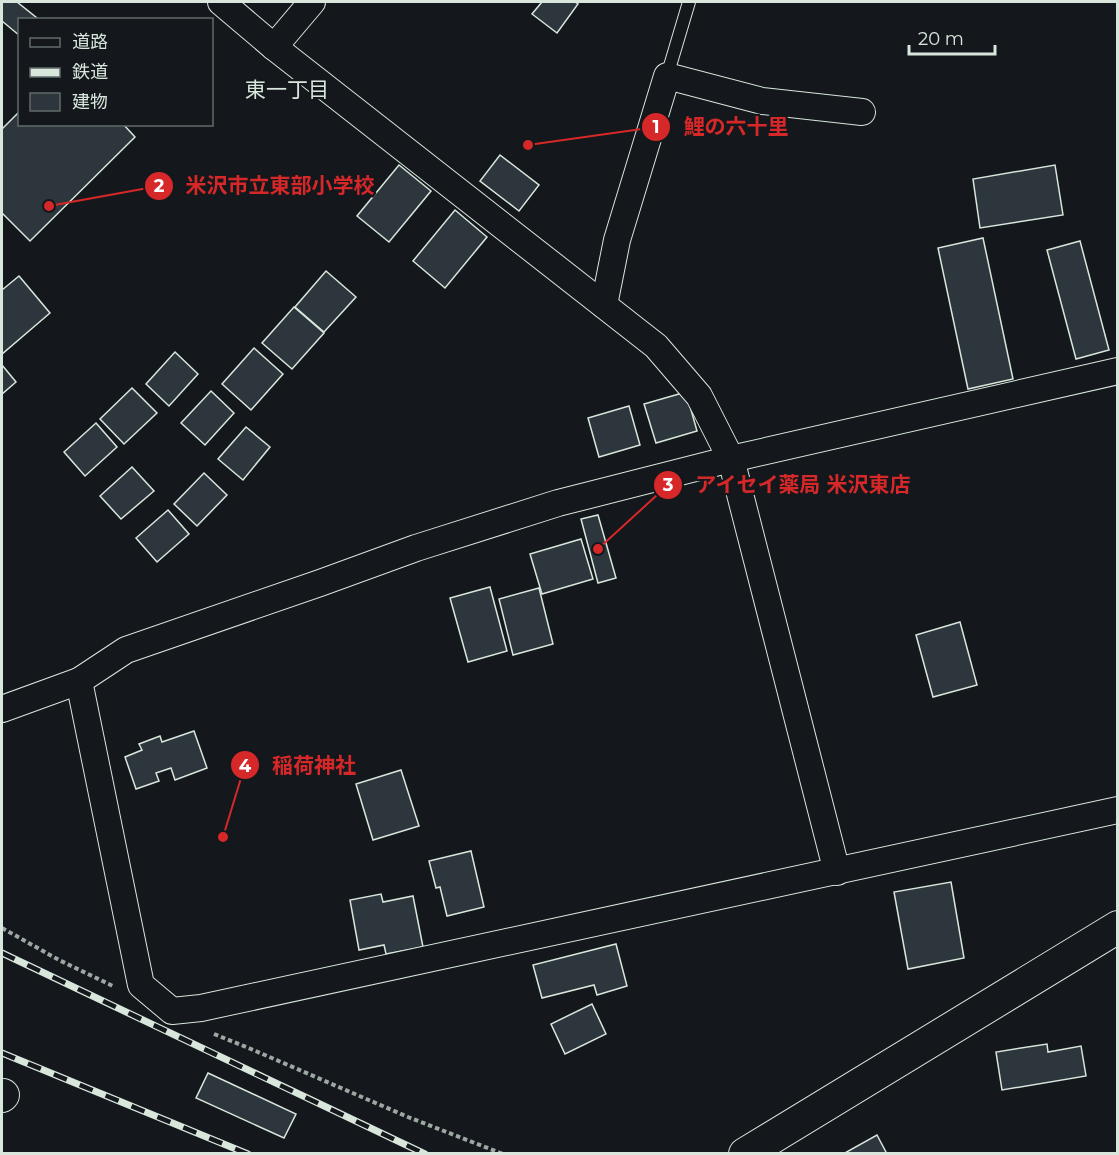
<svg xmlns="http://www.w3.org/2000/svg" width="1119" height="1155" font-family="Montserrat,'Noto Sans JP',sans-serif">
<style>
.building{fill:#2c363c;stroke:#d8e6dc;stroke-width:1.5}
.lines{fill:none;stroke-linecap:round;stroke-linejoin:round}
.service-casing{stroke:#d8e6dc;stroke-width:14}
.minor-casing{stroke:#d8e6dc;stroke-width:28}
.tertiary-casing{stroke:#d8e6dc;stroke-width:34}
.path{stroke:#9da8a2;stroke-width:4;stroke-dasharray:4.5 3;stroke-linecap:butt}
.service{stroke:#14181c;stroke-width:12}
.minor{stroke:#14181c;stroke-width:26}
.tertiary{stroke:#14181c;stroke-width:32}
.rail-casing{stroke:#d8e6dc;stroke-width:7}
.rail{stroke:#14181c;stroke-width:4.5;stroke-dasharray:14;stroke-linecap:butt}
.labels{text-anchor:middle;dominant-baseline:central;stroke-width:4.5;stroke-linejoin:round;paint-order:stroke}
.neighbourhood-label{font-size:21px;fill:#d8e6dc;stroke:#14181c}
.leader{fill:none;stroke:#d62828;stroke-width:2}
.callout-dot{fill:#d62828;stroke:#14181c;stroke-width:2}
.mark-label{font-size:18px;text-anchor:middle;font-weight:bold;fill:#fff}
.callout-label{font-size:21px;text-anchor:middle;font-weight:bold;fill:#d62828;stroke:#14181c;stroke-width:4.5;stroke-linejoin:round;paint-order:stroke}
</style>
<rect width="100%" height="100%" fill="#14181c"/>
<g class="building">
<path d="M2,2H17L37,18L36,20H20V36L2,21Z"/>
<path d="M542,2H575L578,4L557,33L532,14Z"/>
<path d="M20,111V124H123L135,137L30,241L2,213V129Z"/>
<path d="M500,155L539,185L519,211L480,181Z"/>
<path d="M399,165L431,191L389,242L357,216Z"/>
<path d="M1055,165L1063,215L980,228L973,179Z"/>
<path d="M455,210L487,237L445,288L413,261Z"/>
<path d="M983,238L1013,379L968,389L938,248Z"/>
<path d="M1080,241L1109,350L1076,359L1047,250Z"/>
<path d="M326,271L356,297L324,332L295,307Z"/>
<path d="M19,276L50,313L2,354V290Z"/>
<path d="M294,307L324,333L292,369L262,343Z"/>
<path d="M254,348L283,374L251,410L222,384Z"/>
<path d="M175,352L198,374L169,406L146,384Z"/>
<path d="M2,365L16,382L2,394Z"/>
<path d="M132,388L157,413L124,444L100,419Z"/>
<path d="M211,391L234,413L205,445L181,423Z"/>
<path d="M686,392L697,431L656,443L644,404Z"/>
<path d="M629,406L640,445L599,457L588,418Z"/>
<path d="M96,423L117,447L85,476L64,452Z"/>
<path d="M246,427L270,447L243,480L218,459Z"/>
<path d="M132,467L154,491L121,519L100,496Z"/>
<path d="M204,473L227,495L197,526L174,504Z"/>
<path d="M168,510L189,534L157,562L136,538Z"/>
<path d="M598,515L616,578L598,583L581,519Z"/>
<path d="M581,539L593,579L542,594L530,554Z"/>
<path d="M490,587L507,651L468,662L450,598Z"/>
<path d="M539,588L553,644L513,655L499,599Z"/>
<path d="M960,622L977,685L933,697L916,635Z"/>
<path d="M194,731L207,768L175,780L171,768L156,773L159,781L136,789L125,757L142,750L139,744L160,736L162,742Z"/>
<path d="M401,770L419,826L373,840L356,784Z"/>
<path d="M471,851L484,907L447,916L440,887L436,888L429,861Z"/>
<path d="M951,882L964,958L908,969L894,892Z"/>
<path d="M381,894L383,902L413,896L423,947L386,954L384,945L359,950L350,900Z"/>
<path d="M616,944L627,986L597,995L594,985L542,998L533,965Z"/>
<path d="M592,1004L606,1034L565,1054L551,1024Z"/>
<path d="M1047,1044L1048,1052L1081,1046L1086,1076L1002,1090L996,1052Z"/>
<path d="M208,1073L296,1114L284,1138L196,1098Z"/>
<path d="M877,1135L887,1154H843Z"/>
</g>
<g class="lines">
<g class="service-casing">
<path id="service" d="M667,76L689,2"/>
</g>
<g class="minor-casing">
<g id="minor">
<path d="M221,2L274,47L656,346L699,396L731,459L837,872"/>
<path d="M274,47L312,2"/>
<path d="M604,305L617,240L667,76L762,101L862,112"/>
<path d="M79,681L141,985L172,1011L201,1008L1118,810"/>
<path d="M2,709L79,681L126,650L320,583L416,548L558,503L731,459L1118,371"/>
</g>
</g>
<g class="tertiary-casing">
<g id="tertiary">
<path d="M2,1096L3,1095"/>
<path d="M745,1154L1118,927"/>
</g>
</g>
<g class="path">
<path d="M2,928L59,960L115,987"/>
<path d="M214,1034L251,1049L408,1117L503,1154"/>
</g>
<use href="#service" class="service"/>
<use href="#minor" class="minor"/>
<use href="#tertiary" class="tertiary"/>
<g class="rail-casing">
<g id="rail">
<path d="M2,953L425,1154"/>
<path d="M2,1053L248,1154"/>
</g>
</g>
<use href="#rail" class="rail"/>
</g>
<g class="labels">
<g class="neighbourhood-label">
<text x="287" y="89">東一丁目</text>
</g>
</g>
<path class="leader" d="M528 145L656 127M49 206L159 186M598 549L668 485M223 837L245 765"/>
<g class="callout-dot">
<circle cx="528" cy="145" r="6"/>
<circle cx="49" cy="206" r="6"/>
<circle cx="598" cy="549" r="6"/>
<circle cx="223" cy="837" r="6"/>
<circle cx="656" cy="127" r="15"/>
<circle cx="159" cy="186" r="15"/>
<circle cx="668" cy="485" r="15"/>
<circle cx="245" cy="765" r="15"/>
</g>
<g class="mark-label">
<text x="656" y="133">1</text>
<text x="159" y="192">2</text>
<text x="668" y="491">3</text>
<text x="245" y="772">4</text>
</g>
<g class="callout-label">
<text x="736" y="134">鯉の六十里</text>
<text x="280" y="193">米沢市立東部小学校</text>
<text x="803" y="492">アイセイ薬局 米沢東店</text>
<text x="314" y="773">稲荷神社</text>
</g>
<rect width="1119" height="1155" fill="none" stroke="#d8e6dc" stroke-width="6"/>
<rect x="18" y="18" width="195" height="108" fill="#14181c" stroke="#626a69" stroke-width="1.5"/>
<rect x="30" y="38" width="30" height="9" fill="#14181c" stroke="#626a69" stroke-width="1.5"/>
<text x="72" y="48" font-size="18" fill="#d8e6dc">道路</text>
<rect x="30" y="68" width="30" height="9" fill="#d8e6dc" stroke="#626a69" stroke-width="1.5"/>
<text x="72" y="78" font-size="18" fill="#d8e6dc">鉄道</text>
<rect x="30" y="93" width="30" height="18" fill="#2c363c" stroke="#626a69" stroke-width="1.5"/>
<text x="72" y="108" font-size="18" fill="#d8e6dc">建物</text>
<path d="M909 45v9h86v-9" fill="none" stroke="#d8e6dc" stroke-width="3"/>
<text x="918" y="45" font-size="18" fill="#d8e6dc" stroke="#14181c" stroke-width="4.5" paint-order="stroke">20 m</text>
</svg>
